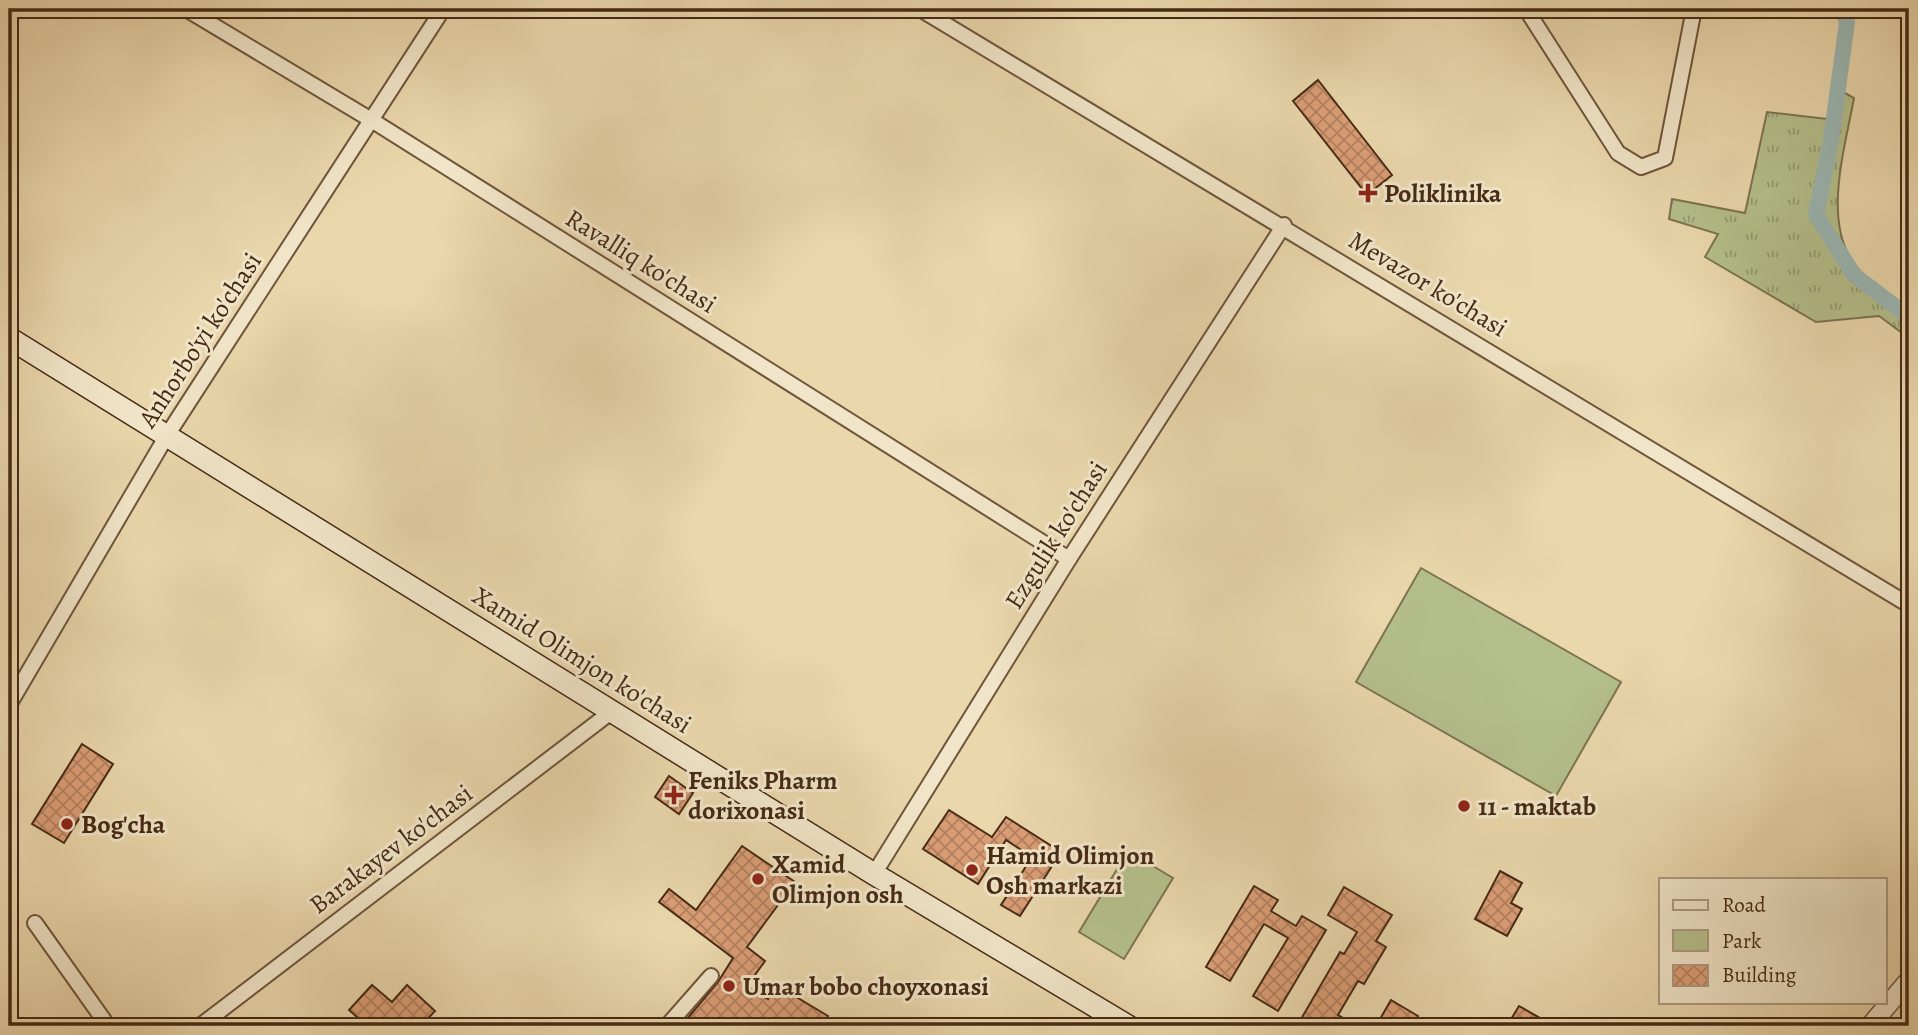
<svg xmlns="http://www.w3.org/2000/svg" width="1918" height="1035" font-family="Alegreya,serif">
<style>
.grass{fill:url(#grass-tufts);stroke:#7d7450;stroke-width:2}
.green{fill:#b4bf8b;stroke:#7d7450;stroke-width:2}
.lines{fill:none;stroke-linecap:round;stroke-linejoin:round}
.canal{stroke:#9bb7b4;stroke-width:16}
.building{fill:url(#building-cross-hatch);stroke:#462a15;stroke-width:2}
.minor-casing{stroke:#6f553b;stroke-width:18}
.tertiary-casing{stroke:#6f553b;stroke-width:21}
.secondary-casing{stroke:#462a15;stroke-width:24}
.minor{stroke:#f1e5c9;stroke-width:14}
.tertiary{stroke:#f1e5c9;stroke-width:18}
.secondary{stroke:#f1e5c9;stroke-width:21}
.poi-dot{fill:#8f2418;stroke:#f1e5c9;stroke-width:2.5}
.labels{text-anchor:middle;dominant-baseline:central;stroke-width:6;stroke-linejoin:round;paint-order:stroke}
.poi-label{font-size:26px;font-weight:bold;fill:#462a15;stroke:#f1e5c9;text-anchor:start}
.street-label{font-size:26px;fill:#462a15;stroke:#f1e5c9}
</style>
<defs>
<pattern id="grass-tufts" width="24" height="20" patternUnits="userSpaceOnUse" patternTransform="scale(1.75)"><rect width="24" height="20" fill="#b4bf8b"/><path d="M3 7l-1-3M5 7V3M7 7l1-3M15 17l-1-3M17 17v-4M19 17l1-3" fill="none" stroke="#949b70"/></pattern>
<pattern id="building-cross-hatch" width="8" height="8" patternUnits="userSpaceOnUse" patternTransform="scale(1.75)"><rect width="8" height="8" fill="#db9e76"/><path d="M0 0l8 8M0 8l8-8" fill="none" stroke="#b38160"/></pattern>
</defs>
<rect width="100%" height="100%" fill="#ead7ac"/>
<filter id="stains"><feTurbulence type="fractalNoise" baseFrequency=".00286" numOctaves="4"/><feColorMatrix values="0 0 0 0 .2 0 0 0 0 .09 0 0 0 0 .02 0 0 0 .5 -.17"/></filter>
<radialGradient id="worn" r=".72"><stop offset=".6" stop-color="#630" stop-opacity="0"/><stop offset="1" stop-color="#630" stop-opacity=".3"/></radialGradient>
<path class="grass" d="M1834,87L1854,98C1845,149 1819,230 1861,272C1874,286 1894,296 1909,308V338L1879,316L1816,322L1705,257L1718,234L1669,219L1672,199L1745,213L1767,112L1827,119Z"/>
<g class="green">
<path d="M1421,568L1621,682L1556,796L1356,682Z"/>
<path d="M1128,851L1173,878L1124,959L1079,932Z"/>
</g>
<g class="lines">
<path class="canal" d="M1842,9L1847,22L1831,140L1816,215L1854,275L1909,317"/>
</g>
<g class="building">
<path d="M1318,80L1392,175L1367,195L1293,101Z"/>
<path d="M82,744L113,764L64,843L32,824Z"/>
<path d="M669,776L693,793L679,814L655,797Z"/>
<path d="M949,810L992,837L1006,817L1061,852L1020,916L1001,905L1032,857L1006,840L978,884L923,849Z"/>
<path d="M742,846L795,882L747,947L765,961L747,986L768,999L776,985L828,1016L822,1026H681L718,982L733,958L659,902L669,889L696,910Z"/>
<path d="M1500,871L1522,883L1511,903L1522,909L1507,936L1475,919Z"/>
<path d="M1254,886L1278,900L1271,911L1296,926L1302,916L1326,930L1278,1011L1253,996L1288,938L1264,924L1230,981L1206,967Z"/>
<path d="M1344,887L1392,915L1376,941L1386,947L1364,984L1358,981L1338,1015L1357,1026H1297L1340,952L1344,954L1357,932L1328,915Z"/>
<path d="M372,985L392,1002L407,985L435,1011L421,1026H367L349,1010Z"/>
<path d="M1391,1000L1418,1016L1412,1026H1376Z"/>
<path d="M1519,1006L1554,1026H1507Z"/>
</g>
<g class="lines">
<g class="minor-casing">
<g id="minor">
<path d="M186,9L373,121L1069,559"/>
<path d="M920,9L1909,605"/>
<path d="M1526,9L1618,153L1641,167L1665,158L1694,9"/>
<path d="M9,705L166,437L443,9"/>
<path d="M874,874L1069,559L1284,225"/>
<path d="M35,923L108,1026"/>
<path d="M200,1026L611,712"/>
<path d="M667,1026L711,976"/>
</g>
</g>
<g class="tertiary-casing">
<path id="tertiary" d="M1870,1026L1909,980"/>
</g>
<g class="secondary-casing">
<path id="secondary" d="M9,338L874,874L1128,1026"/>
</g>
<use href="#minor" class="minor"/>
<use href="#tertiary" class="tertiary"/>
<use href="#secondary" class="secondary"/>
</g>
<g class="poi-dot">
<path d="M1364.5 182.5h7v7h7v7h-7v7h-7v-7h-7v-7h7z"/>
<path d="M670.5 784.5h7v7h7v7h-7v7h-7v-7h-7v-7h7z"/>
<circle cx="1464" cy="806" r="7"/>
<circle cx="67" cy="824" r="7"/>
<circle cx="972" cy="870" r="7"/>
<circle cx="758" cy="879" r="7"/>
<circle cx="729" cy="986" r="7"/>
</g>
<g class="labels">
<g class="poi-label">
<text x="1384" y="193">Poliklinika</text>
<text x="688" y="780">Feniks Pharm<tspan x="688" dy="30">dorixonasi</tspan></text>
<text x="1478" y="806">11 - maktab</text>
<text x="81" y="824">Bog'cha</text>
<text x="986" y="855">Hamid Olimjon<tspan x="986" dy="30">Osh markazi</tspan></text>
<text x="772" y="864">Xamid<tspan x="772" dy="30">Olimjon osh</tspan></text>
<text x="743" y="986">Umar bobo choyxonasi</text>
</g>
<g class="street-label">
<text transform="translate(641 261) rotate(32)">Ravalliq ko'chasi</text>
<text transform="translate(1428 284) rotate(31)">Mevazor ko'chasi</text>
<text transform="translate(200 340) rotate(-57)">Anhorbo'yi ko'chasi</text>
<text transform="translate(1056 535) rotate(-58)">Ezgulik ko'chasi</text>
<text transform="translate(582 660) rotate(32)">Xamid Olimjon ko'chasi</text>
<text transform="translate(391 849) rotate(-37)">Barakayev ko'chasi</text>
</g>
</g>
<rect width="1918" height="1035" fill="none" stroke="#ead7ac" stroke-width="35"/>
<rect x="10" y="10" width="1897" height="1014" fill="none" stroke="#462a15" stroke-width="3.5"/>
<rect x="18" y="18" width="1883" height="1000" fill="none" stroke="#462a15" stroke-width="2"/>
<rect x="1659" y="878" width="228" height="126" fill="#f1e5c9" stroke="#ad9a81" stroke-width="2"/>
<rect x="1673" y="900" width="35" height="10" fill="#f1e5c9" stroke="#ad9a81" stroke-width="2"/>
<text x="1722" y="912" font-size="21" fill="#462a15">Road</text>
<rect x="1673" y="930" width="35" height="21" fill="#b4bf8b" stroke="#ad9a81" stroke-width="2"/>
<text x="1722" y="948" font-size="21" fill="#462a15">Park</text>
<rect x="1673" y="965" width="35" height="21" fill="url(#building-cross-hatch)" stroke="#ad9a81" stroke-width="2"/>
<text x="1722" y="982" font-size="21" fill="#462a15">Building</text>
<rect width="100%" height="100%" filter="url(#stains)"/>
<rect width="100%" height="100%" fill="url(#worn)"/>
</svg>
